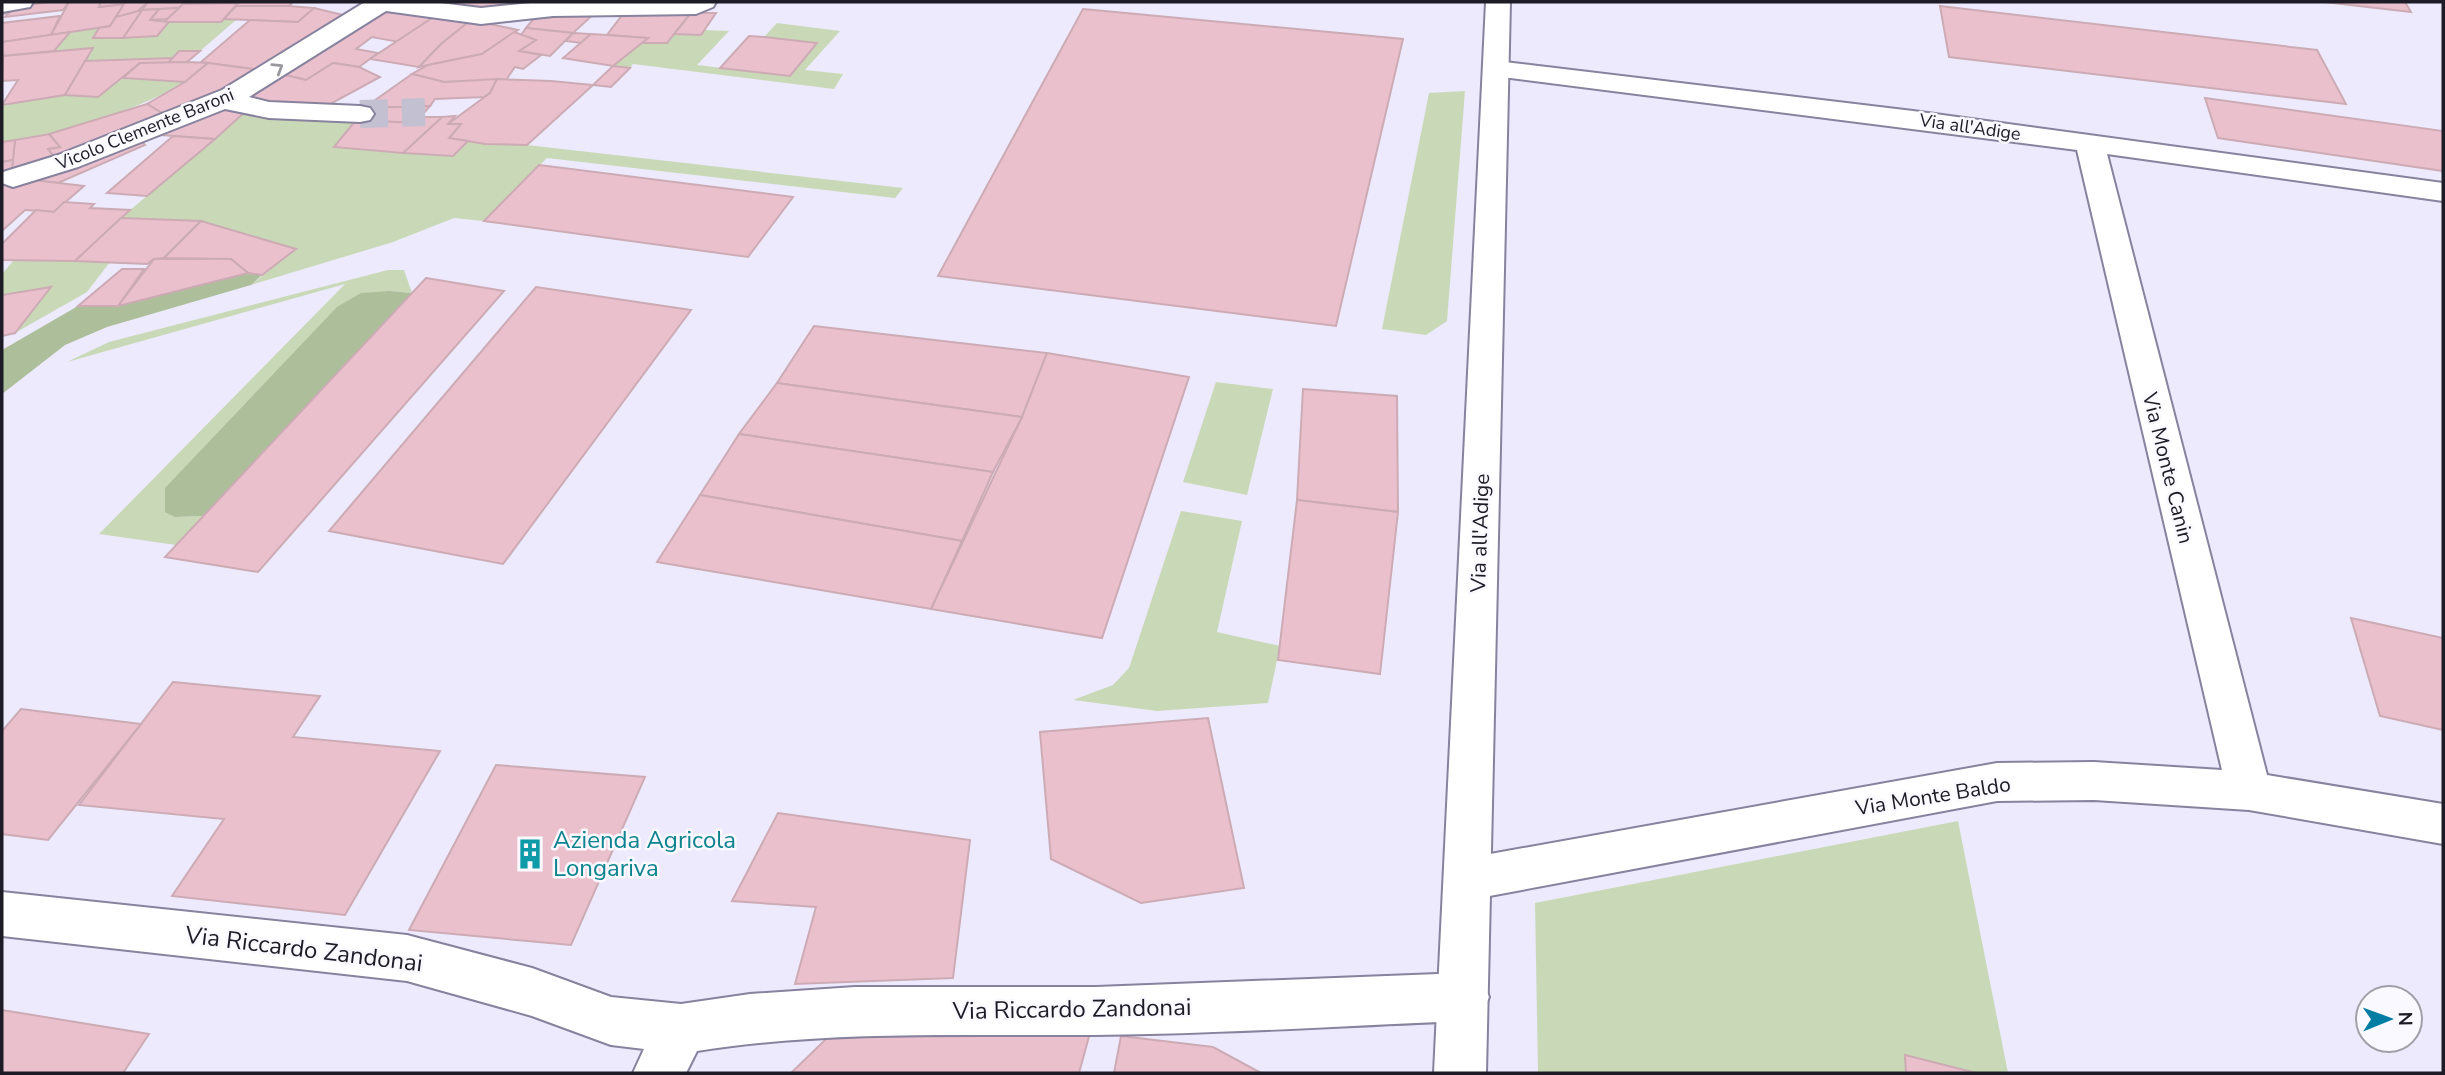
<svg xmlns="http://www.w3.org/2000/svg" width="2445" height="1075" font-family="'Nunito Sans',sans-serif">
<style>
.green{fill:#c9d9b7}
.forest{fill:#adbe9a}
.building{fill:#ebc0cd;stroke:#ccabb5;stroke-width:2}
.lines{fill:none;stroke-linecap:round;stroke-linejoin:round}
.minor-tunnel{stroke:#c3c1d1;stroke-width:28;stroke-dasharray:28 14;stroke-linecap:butt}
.minor-casing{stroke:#87829d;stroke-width:4}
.tertiary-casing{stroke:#87829d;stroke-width:4}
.minor{fill:#fff;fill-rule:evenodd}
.tertiary{fill:#fff;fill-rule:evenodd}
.oneway{stroke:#99989d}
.labels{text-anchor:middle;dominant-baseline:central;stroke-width:5;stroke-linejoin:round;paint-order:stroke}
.far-street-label{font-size:18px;fill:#1d1b25;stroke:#f9f9ff}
.street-label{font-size:21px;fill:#1d1b25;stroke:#f9f9ff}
.near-culture-label{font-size:24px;fill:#0d838f;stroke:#f9f9ff;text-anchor:start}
.near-street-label{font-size:24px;fill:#1d1b25;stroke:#f9f9ff}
</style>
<rect width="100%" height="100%" fill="#eceafc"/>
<g class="green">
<path d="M224,19L236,20L200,51H179L172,58L85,61L93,48L54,51L70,32L99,28L93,38L157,36L169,22H221Z"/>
<path d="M777,23L840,31L805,70L843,74L834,89L633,64L630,68L613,66L641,43H667L674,34L704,30L729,31L697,65L790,76L817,44L764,37Z"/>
<path d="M123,78L185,82C128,115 67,131 2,142V105L65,95L98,97Z"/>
<path d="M1465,91L1447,321L1426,335L1382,329L1429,93Z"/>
<path d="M246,111L296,119L356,120L335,147L453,156L468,141L527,145L903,188L895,198L547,158L484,221L454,218L393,242L251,285L296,249L201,221L121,218Z"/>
<path d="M14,260L110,262L87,292L15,333L50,288L2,295V274Z"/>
<path d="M388,270H404L412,293L390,291L175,517L203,516L176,545L99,534L345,284L67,362L109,342Z"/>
<path d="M1216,382L1273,389L1247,495L1183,482Z"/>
<path d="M1181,511L1242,521L1217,632L1280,646L1268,703L1157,711L1073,700L1113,685L1129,668Z"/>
<path d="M1958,821L2008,1073H1976L1906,1056V1073H1538L1535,903Z"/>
</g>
<g class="forest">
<path d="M248,273L262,275L251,285L107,327L65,345L2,394V350L78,306H118Z"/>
<path d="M390,291L412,293L203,516L175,517L165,512V488L337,307L361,293Z"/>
</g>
<g class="building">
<path d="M49,2H69L63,10L5,17L9,13L2,14V9Z"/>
<path d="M69,2H101L99,7L124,4L110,26L51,35Z"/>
<path d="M101,2H148L133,15L116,17L124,4L99,7Z"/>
<path d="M148,2H185L179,8L142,10Z"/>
<path d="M229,2H293L289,6H236L238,3Z"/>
<path d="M417,2H518L508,10Z"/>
<path d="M2324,2H2405L2411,12Z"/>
<path d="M238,3L221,22H164L183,4Z"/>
<path d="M236,6H289L314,8L298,22L224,19Z"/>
<path d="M1940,6L2317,50L2346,104L1949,57Z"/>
<path d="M179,8L167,19L150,20L159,9Z"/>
<path d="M314,8L347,16L267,71L201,62L250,20L298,22Z"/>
<path d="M159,9L150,20L169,22L157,36L123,38L142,10Z"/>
<path d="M385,9L435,16L399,42L372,37L356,49L378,53L359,67L333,63L306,80L281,74Z"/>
<path d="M1083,9L1403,39L1336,326L938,276Z"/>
<path d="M142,10L123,38H93L99,28L110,26L116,17Z"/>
<path d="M598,10L573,33L526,28L540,11Z"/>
<path d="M626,10H693L667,43H641L648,38L607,35Z"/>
<path d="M691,13H716L701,35L674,34Z"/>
<path d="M60,16L51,35L2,42V23Z"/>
<path d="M435,16L471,20L441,44L419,67L370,59Z"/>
<path d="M471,20L518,30L482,54L419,67L441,44Z"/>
<path d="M526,28L573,33L550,56L519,51L536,40L521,35Z"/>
<path d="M70,32L54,51L3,56L2,52V42Z"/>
<path d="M514,32L536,40L519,51L541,55L523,69L515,67L506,80L444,82L412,74L428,65L482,54Z"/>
<path d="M573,33L591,34L581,43L566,41Z"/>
<path d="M591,34L607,35L648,38L613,66L563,58Z"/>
<path d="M749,36L764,37L817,43L790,76L720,68Z"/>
<path d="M93,48L65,95L2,105L18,80L2,81L3,56Z"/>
<path d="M179,51H200L187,62L168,63Z"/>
<path d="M172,58L168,63H140L98,97L65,95L85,61Z"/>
<path d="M140,63L187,62L208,63L185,82L123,78Z"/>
<path d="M208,63L267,71L172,119L147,104L185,82Z"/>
<path d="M333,63L359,67L380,77L323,108L241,98L281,74L306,80Z"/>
<path d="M613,66L630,68L611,87L593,85Z"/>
<path d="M412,74L444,82L497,79L490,93L484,97L435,99L430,106L364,108Z"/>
<path d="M497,79L551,81L593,85L527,145L485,144L449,138L461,124H448L490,93Z"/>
<path d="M2205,98L2443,131V171L2218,138Z"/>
<path d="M147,104L172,119L57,161L48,149L60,147L49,134Z"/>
<path d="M430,106L415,123L356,120L364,108Z"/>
<path d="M212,108L246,111L215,139L146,134Z"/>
<path d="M455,116L448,124H461L449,138L468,141L453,156L403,153L442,117Z"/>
<path d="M420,117H442L403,153L334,147L356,120L415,123Z"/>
<path d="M49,134L60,147L48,149L57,161L11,176L15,140Z"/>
<path d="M173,136L215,139L147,196L107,193Z"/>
<path d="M138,138L145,145L58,183L25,179Z"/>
<path d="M15,140L13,160L2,162V142Z"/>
<path d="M13,160L11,176L2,178V162Z"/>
<path d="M539,165L793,197L748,257L484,221Z"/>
<path d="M11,176L25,179L84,186L54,212L25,210L2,231V178Z"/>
<path d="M64,202L94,204L90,208L130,210L75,261L2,260V244L36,210L54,212Z"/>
<path d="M121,218L201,221L164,258L154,259L147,264L75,261Z"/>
<path d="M201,221L296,249L262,275L248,273L231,259L164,258Z"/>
<path d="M154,259H231L248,273L118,306Z"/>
<path d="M122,269H144L118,306H78Z"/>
<path d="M426,278L504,291L258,572L165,557Z"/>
<path d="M51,287L15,333L2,336V295Z"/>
<path d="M536,287L691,310L503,564L329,531Z"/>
<path d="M814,326L1047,353L1022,417L777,383Z"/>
<path d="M1047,353L1189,377L1102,638L931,609L1022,417Z"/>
<path d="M777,383L1022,417L993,472L739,434Z"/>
<path d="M1303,389L1397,396L1398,512L1297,500Z"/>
<path d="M739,434L993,472L962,541L700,495Z"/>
<path d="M700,495L962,541L931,609L657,562Z"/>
<path d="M1297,500L1398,512L1380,674L1278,660Z"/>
<path d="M2351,618L2443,638V730L2380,716Z"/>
<path d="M173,682L320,696L293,737L440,751L345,915L172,896L224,819L79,805Z"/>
<path d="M21,709L141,724L48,840L2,834V731Z"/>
<path d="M1208,718L1244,888L1141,903L1051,859L1040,732Z"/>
<path d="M496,765L645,777L571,945L409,930Z"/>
<path d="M778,813L970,840L953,978L795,984L816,907L732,901Z"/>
<path d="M2,1010L149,1034L123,1073H2Z"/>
<path d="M855,1011H1096L1079,1073H791Z"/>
<path d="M1121,1036L1213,1047L1261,1073H1114Z"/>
<path d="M1905,1055L1976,1073H1906Z"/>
</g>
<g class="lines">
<path class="minor-tunnel" d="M360,114L425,112"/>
<g class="minor-casing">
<g id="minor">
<path d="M2,2H33L30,7L2,12Z"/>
<path d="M365,2H432L481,8L541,2H716L713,7L696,14L553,16L481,24L386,11L249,97L269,102L360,106L370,108L374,114L370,120L360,122L269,118L225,109L78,167L13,187L2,183L3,172L58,155L222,90Z"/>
<path d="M1496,61L1913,111L2443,183V201L2107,154L2267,775L2443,804V844L2249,810L2094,800L1997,801L1468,900L1451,894L1444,879L1451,864L1468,858L1997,763L2094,762L2222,770L2077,150L1487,75L1483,69L1487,63Z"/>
<path d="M2,892L407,935L532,968L611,997L681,1004L750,994L855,987H1096L1464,973L1482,980L1489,997L1482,1014L1464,1021C1341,1026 1217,1034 1093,1035C961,1036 828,1030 697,1051L686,1073H633L644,1049L611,1045L532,1016L407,981L2,936Z"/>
</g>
</g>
<g class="tertiary-casing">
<path id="tertiary" d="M1486,2H1510L1486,1073H1434Z"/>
</g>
<use href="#minor" class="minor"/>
<use href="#tertiary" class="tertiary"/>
</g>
<defs><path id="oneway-chevron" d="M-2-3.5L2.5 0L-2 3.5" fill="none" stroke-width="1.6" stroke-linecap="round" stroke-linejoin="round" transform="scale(1.75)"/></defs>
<use class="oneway" href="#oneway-chevron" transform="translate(278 68) rotate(-32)"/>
<defs>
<g id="building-bare" transform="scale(2.415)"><path d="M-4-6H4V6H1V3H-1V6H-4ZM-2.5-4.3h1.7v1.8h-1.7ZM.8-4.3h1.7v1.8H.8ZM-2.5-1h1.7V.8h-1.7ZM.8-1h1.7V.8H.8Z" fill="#0f9aa8" stroke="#f9f9ff" stroke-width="2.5" paint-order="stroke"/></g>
</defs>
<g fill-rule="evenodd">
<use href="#building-bare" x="530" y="854"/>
</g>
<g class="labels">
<g class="far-street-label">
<text transform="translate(1970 127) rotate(8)">Via all'Adige</text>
<text transform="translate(145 129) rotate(-22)">Vicolo Clemente Baroni</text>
</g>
<g class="street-label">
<text transform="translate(2168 468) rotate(76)">Via Monte Canin</text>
<text transform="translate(1480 533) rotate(-88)">Via all'Adige</text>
<text transform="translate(1933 796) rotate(-9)">Via Monte Baldo</text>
</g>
<g class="near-culture-label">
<text x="553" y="840">Azienda Agricola<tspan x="553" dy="28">Longariva</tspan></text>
</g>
<g class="near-street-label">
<text transform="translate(304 949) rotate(7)">Via Riccardo Zandonai</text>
<text transform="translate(1072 1009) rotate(-1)">Via Riccardo Zandonai</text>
</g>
</g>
<rect width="2445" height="1075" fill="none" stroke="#1d1b25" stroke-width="7"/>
<g transform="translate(2389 1019) rotate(89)"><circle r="33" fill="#f9f9ff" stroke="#a1a0a8" stroke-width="2"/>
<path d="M0-5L12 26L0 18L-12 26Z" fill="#017ca3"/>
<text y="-10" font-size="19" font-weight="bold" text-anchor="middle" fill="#1d1b25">N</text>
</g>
</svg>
